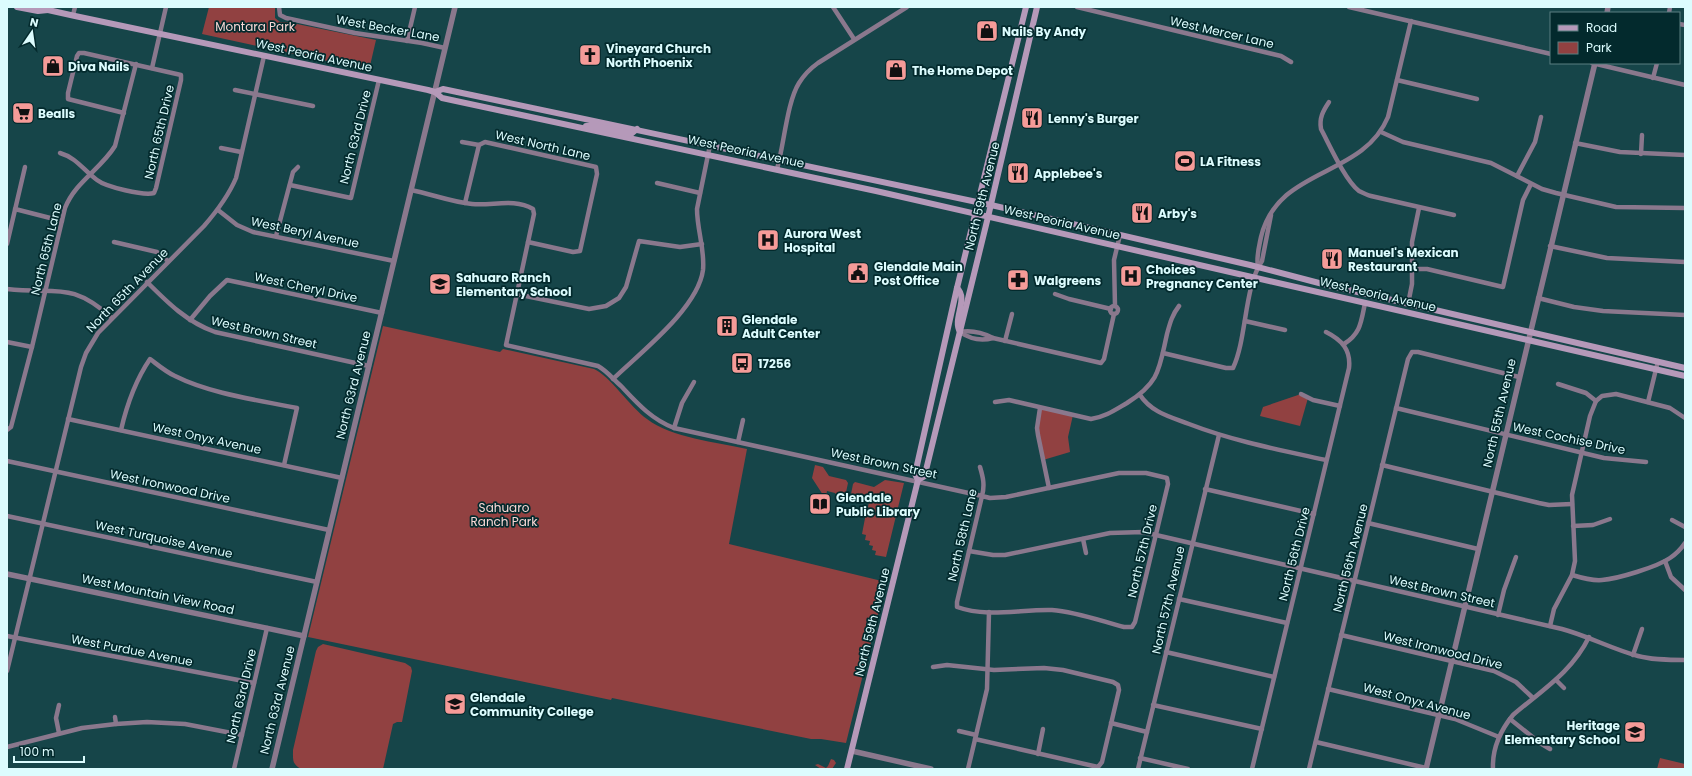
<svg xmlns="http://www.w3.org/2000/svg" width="1692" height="776" font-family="Poppins,sans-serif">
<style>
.green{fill:#914141}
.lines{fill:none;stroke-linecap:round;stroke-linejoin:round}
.stream{stroke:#0e2a0b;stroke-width:1.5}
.minor{stroke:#8a788d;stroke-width:4.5}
.tertiary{stroke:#8a788d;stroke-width:5.5}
.secondary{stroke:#b599b9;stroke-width:6}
.labels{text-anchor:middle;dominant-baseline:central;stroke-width:3.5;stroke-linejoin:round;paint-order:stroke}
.park-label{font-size:12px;fill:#f9d7d5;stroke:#032a2d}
.street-label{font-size:12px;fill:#dcfcfe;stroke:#032a2d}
.poi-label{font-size:12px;font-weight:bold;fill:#dcfcfe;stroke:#032a2d;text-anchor:start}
</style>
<rect width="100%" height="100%" fill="#164549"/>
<g class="green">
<path d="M209,7H275V18L280,22H287L376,40L369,70L202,34Z"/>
<path d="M383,326L500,352L503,349L594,369C609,375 631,408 647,419C672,438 716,442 747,449L729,544L886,582L846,743L821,739H811L612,698L611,700L308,637Z"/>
<path d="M1301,394L1308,398L1300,426L1260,416L1263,407Z"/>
<path d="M1040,408L1073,415L1068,437L1070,452L1043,460L1038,435Z"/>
<path d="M815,465L823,467L829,476L846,480L848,483L845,497L842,499L838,498L835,493L827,491L826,496L823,495L812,478Z"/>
<path d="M885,480L904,483L886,557L875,555L876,551L872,550L873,546L869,545L870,541L865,540L866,535L862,534L866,513L879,515V513L872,512L868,507L870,497L855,494L854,498L850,499L853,484L855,482L874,487Z"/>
<path d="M323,644L405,663L411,667L412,671L402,722H397L393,724L383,769H301C292,764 293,760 293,750L316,651L318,647Z"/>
<path d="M1660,758L1685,764V769H1657Z"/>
<path d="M831,759L834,760L836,763L832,769H821L815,765L818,764L826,768L828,766Z"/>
</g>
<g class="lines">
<path class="stream" d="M1394,264H1407"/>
<g class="minor">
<path d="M279,7L280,15L286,18L355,33L422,43L445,48"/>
<path d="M833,7L854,39"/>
<path d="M1077,7L1281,56L1291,62"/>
<path d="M1349,7L1551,54"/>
<path d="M1669,13L1670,7"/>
<path d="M73,15L75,7"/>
<path d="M1679,24L1685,25"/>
<path d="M407,41L415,7"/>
<path d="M1592,63L1685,85"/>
<path d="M152,68L166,7"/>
<path d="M1653,78L1657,63"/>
<path d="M1397,80L1477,99"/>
<path d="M235,90L313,106"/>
<path d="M1329,102C1323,111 1319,118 1321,129C1330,146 1345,180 1359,191C1363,193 1367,195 1371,196L1454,215"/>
<path d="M1381,132L1403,142L1491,163L1542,189L1556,193L1616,207L1685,208"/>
<path d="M462,142L479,145"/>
<path d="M1575,143L1620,152L1685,155"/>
<path d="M221,148L241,152"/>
<path d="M60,153C77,158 83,170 97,180C106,187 144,196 154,193L156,188L181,80V75L84,53H79L77,56L68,93V99L124,113"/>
<path d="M1641,154L1642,135"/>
<path d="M777,169C784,145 787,102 799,83C804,75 811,68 818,63L907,7"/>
<path d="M1517,176L1535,142L1541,117"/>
<path d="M657,183L700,193"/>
<path d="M290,185L351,198L379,80"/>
<path d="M411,190C431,194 452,202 472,204C493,206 514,198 533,209L534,214L506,345L598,366C607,371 613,379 621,386C637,403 651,419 674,428L982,496L990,498L1006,497L1119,473H1146L1167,478L1168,484L1135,622L1132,627H1124C1101,621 1077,612 1052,610C1021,609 988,618 957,607V602L982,496C985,485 983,477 980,467"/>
<path d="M465,203L479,145L485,142L596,167L597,174L580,251L573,252L528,242"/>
<path d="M15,209L62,221"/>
<path d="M218,210L237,225L253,232L394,261"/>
<path d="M276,236L293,172L298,167"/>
<path d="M114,242L157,252L168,261"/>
<path d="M7,244L25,167"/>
<path d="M1550,246L1607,258L1685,262"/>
<path d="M1258,267C1256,257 1259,247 1261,237C1278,166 1362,179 1388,117L1411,21"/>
<path d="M1412,269H1427L1503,287L1523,200L1531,184"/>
<path d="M147,282C168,303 187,322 215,332L369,366"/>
<path d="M7,289C55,295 70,280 112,318"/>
<path d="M516,294L589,309L606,306L619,298L626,287L639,241L680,247L702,244"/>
<path d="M1055,294L1069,299L1111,309"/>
<path d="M1538,298L1574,307L1603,311L1685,315"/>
<path d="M1408,304L1412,284V242L1419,208"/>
<path d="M1115,306L1114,260L1120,235"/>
<circle cx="1114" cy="310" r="4"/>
<path d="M190,320L210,296L227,280L382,313"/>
<path d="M1245,321L1285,330"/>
<path d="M960,332C971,330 983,333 993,338L1101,363L1104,359L1114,314"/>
<path d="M960,332C970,339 982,341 993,338"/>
<path d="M1005,341L1012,314"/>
<path d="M7,342L32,347"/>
<path d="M1344,344C1361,333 1361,322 1365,303"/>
<path d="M1163,353L1226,368H1233C1247,338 1244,287 1262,261L1271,215"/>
<path d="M613,379C641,352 698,308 703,270C705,249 697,230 697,209L710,145"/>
<path d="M1558,384L1586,393L1596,401"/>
<path d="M1301,394L1313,400L1340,406"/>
<path d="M1140,395C1152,413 1171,417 1189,424C1233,441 1280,450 1326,460"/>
<path d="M995,402L1009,400L1091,419C1105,417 1115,410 1127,403C1160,382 1159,369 1167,334C1170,323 1172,315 1179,306"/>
<path d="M1648,402L1658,361"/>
<path d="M1040,408L1037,428L1038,435L1049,488"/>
<path d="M1396,408L1604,458L1646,462"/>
<path d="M68,419L342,478"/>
<path d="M674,428L682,403L694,382"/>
<path d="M7,430L11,427L32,347L65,208C75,182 101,169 115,146L136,64"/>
<path d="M121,430C127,404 135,381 150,359C158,365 166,372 175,376C211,394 258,400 297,408L284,465"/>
<path d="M738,442L743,420"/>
<path d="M7,461L329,530"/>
<path d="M1382,465L1539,503L1549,505L1572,504"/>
<path d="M1205,489L1314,514"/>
<path d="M7,516L317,582"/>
<path d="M1672,520L1685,527"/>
<path d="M1368,523L1478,549"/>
<path d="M1573,526L1593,525L1610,519"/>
<path d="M1083,539L1086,553"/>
<path d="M969,551L993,555H1005L1110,533L1143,532L1562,629C1588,636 1612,649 1638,656C1654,660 1669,660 1685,660"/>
<path d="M1665,561L1671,577L1685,590"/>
<path d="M1572,575C1582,578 1592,581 1602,580C1617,579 1657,567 1670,558C1676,554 1681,549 1685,543"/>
<path d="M1179,599L1287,623"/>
<path d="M1498,615L1504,590L1516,557"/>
<path d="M1550,626L1554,609L1572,575L1575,561L1572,495L1590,416L1596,401L1602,396L1616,394L1670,408L1685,418"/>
<path d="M1341,635L1494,671L1516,682L1533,698"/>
<path d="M7,636L254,683"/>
<path d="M1166,652L1274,677"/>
<path d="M1633,655L1642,629"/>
<path d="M933,667L947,665L994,670L1044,668L1063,670L1113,682L1118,685L1119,690L1102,762L1098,767L975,739"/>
<path d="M7,671L81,367L86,353L98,333L204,226C217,211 228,197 236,178L264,56"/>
<path d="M1556,680L1564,688"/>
<path d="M1328,689L1455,719L1499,737"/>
<path d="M59,705L56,718L59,733"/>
<path d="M1153,705L1262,729"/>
<path d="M115,717L116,724"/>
<path d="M1510,719L1540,743L1550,749"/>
<path d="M1111,723L1147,732"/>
<path d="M959,731L976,735"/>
<path d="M1316,742L1426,768"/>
<path d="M7,747L82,728L116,724L147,722L185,724L242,735"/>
<path d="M1038,754L1043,729"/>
<path d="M1140,758L1188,769"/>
<path d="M234,769L267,628"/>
<path d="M968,769L987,689L989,612"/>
<path d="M1138,769L1219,435"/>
<path d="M1252,769L1349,368C1351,350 1342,340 1326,332"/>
<path d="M1309,769L1408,359L1412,352H1418L1519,377"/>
<path d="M1493,769C1492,748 1500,731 1513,715C1542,690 1572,672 1589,637"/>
</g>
<g class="tertiary">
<path d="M1607,13L1608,7"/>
<path d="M7,574L304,636"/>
<path d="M852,751L931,769"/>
<path d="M272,769L455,7"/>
<path d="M1426,769L1595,63"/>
</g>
<g class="secondary">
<path d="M17,7L38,11L48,10"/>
<path d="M43,7L48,10L75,16L428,90L435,92L442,98L876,191L1685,376"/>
<path d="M435,92L443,89L991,205L1250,265L1319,283L1685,368"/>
<path d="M586,126H594L631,134L637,129"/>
<path d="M957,288C969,299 952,319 960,332"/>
<path d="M918,480L925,476L926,470L988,217L1037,7"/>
<path d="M847,769L918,480L915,474L957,288L1026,7"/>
</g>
</g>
<defs>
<g id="shop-square" transform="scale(1.15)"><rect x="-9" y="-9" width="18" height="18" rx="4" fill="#f59b98" stroke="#032a2d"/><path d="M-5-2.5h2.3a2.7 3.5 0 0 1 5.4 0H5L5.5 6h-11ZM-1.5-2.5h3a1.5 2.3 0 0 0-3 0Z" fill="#111"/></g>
<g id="church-square" transform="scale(1.15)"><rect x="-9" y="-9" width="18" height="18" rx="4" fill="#f59b98" stroke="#032a2d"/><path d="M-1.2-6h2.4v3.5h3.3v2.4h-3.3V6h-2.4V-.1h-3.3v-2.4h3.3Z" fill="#111"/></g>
<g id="supermarket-square" transform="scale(1.15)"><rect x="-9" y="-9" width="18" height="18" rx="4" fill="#f59b98" stroke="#032a2d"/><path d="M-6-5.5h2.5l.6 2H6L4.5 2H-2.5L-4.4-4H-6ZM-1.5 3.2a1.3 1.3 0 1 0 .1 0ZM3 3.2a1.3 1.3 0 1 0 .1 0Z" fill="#111"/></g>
<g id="restaurant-square" transform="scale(1.15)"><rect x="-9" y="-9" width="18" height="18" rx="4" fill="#f59b98" stroke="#032a2d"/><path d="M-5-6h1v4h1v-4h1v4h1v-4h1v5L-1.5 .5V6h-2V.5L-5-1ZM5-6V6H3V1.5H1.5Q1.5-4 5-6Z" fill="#111"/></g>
<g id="stadium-square" transform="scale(1.15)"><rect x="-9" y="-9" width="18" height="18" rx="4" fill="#f59b98" stroke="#032a2d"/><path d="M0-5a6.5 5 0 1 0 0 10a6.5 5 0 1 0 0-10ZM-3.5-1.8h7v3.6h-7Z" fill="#111"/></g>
<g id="hospital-square" transform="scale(1.15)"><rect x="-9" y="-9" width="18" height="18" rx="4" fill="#f59b98" stroke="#032a2d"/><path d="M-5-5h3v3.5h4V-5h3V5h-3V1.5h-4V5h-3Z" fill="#111"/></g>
<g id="civic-square" transform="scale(1.15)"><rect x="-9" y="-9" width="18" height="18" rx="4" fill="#f59b98" stroke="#032a2d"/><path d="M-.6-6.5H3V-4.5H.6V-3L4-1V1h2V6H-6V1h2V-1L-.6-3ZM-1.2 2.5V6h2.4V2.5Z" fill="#111"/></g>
<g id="pharmacy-square" transform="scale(1.15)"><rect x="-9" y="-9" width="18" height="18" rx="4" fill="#f59b98" stroke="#032a2d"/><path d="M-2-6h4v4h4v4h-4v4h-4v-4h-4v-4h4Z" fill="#111"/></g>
<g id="school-square" transform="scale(1.15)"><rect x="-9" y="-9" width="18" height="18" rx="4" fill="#f59b98" stroke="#032a2d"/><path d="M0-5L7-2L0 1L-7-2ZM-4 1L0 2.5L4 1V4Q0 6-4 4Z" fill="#111"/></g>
<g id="building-square" transform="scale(1.15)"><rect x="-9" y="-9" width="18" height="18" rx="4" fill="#f59b98" stroke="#032a2d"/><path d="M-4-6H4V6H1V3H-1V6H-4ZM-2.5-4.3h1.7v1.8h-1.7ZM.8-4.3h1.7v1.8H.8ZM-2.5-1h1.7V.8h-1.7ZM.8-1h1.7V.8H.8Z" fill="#111"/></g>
<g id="bus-square" transform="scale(1.15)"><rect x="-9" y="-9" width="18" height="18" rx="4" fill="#f59b98" stroke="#032a2d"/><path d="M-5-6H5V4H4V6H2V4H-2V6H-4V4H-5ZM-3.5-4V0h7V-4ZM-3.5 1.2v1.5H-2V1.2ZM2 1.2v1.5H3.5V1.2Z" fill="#111"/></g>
<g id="library-square" transform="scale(1.15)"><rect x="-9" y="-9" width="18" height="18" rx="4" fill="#f59b98" stroke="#032a2d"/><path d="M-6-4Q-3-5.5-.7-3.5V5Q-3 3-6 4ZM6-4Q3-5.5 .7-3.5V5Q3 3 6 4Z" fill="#111"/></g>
<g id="university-square" transform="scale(1.15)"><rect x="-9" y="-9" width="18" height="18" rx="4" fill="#f59b98" stroke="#032a2d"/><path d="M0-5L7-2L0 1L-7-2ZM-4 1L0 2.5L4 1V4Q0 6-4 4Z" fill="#111"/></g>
</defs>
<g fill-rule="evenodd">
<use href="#shop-square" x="987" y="31"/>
<use href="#church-square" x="590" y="55"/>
<use href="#shop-square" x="53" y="66"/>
<use href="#shop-square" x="896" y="70"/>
<use href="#supermarket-square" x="23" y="113"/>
<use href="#restaurant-square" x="1032" y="118"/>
<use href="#stadium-square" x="1185" y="161"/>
<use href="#restaurant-square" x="1018" y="173"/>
<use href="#restaurant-square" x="1142" y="213"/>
<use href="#hospital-square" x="768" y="240"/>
<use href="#restaurant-square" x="1332" y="259"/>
<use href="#civic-square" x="858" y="273"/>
<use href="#hospital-square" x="1131" y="276"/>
<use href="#pharmacy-square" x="1018" y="280"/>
<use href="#school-square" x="440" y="284"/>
<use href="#building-square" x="727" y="326"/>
<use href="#bus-square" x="742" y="363"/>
<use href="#library-square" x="820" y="504"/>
<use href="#university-square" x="455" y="704"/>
<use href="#school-square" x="1635" y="732"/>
</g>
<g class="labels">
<g class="park-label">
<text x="255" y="26">Montara Park</text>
<text x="504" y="507">Sahuaro<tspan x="504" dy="14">Ranch Park</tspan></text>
</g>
<g class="street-label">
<text transform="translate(388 28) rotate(10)">West Becker Lane</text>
<text transform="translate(1222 32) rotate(13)">West Mercer Lane</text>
<text transform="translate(314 55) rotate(12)">West Peoria Avenue</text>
<text transform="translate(159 132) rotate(-77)">North 65th Drive</text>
<text transform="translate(355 137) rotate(-76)">North 63rd Drive</text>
<text transform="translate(543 145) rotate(13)">West North Lane</text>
<text transform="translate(746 151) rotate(12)">West Peoria Avenue</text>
<text transform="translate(982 196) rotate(-76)">North 59th Avenue</text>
<text transform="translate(1062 222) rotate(13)">West Peoria Avenue</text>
<text transform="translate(305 232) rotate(12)">West Beryl Avenue</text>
<text transform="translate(46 249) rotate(-76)">North 65th Lane</text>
<text transform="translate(306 287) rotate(12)">West Cheryl Drive</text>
<text transform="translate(127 290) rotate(-46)">North 65th Avenue</text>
<text transform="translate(1378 294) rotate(13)">West Peoria Avenue</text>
<text transform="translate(264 332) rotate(13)">West Brown Street</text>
<text transform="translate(353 385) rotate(-76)">North 63rd Avenue</text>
<text transform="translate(1499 413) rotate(-77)">North 55th Avenue</text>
<text transform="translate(207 438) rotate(12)">West Onyx Avenue</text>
<text transform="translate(1569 438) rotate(12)">West Cochise Drive</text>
<text transform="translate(884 463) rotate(12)">West Brown Street</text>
<text transform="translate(170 486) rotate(12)">West Ironwood Drive</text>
<text transform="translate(962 535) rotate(-77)">North 58th Lane</text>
<text transform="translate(164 539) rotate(12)">West Turquoise Avenue</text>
<text transform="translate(1142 551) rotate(-77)">North 57th Drive</text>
<text transform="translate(1294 554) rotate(-76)">North 56th Drive</text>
<text transform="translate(1350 558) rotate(-76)">North 56th Avenue</text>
<text transform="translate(1442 591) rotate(13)">West Brown Street</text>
<text transform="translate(158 594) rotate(12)">West Mountain View Road</text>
<text transform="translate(1168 600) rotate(-77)">North 57th Avenue</text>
<text transform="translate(872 622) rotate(-76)">North 59th Avenue</text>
<text transform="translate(132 650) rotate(11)">West Purdue Avenue</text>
<text transform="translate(1443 650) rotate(14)">West Ironwood Drive</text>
<text transform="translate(241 696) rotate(-77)">North 63rd Drive</text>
<text transform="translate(277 700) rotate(-76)">North 63rd Avenue</text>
<text transform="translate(1417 701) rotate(15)">West Onyx Avenue</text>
</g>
<g class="poi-label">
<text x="1002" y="31">Nails By Andy</text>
<text x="606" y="48">Vineyard Church<tspan x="606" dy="14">North Phoenix</tspan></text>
<text x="68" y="66">Diva Nails</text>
<text x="912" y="70">The Home Depot</text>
<text x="38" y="113">Bealls</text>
<text x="1048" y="118">Lenny's Burger</text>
<text x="1200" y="161">LA Fitness</text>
<text x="1034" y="173">Applebee's</text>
<text x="1158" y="213">Arby's</text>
<text x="784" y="233">Aurora West<tspan x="784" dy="14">Hospital</tspan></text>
<text x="1348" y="252">Manuel's Mexican<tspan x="1348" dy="14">Restaurant</tspan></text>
<text x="874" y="266">Glendale Main<tspan x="874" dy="14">Post Office</tspan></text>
<text x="1146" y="269">Choices<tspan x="1146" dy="14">Pregnancy Center</tspan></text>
<text x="456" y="277">Sahuaro Ranch<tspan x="456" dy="14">Elementary School</tspan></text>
<text x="1034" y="280">Walgreens</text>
<text x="742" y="319">Glendale<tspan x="742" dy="14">Adult Center</tspan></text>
<text x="758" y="363">17256</text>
<text x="836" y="497">Glendale<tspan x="836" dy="14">Public Library</tspan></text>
<text x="470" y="697">Glendale<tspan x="470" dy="14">Community College</tspan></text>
<text x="1620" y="725" text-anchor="end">Heritage<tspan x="1620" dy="14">Elementary School</tspan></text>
</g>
</g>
<rect width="1692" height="776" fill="none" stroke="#dcfcfe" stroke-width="16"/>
<rect x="1550" y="12" width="130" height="52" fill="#032a2d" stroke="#5a7e81"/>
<rect x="1558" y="25" width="20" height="6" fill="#b599b9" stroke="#5a7e81"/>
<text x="1586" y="32" font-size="12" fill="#dcfcfe">Road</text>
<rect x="1558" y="42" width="20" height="12" fill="#914141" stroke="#5a7e81"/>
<text x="1586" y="52" font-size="12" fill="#dcfcfe">Park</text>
<g transform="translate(32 32) rotate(13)" stroke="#032a2d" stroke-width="3" paint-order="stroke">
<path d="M0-3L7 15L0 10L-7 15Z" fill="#dcfcfe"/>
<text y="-6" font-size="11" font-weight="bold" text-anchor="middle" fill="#dcfcfe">N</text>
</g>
<path d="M14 756v6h70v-6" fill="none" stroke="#dcfcfe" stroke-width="2"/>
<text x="20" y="756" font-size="12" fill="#dcfcfe" stroke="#032a2d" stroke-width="3" paint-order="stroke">100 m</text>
</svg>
